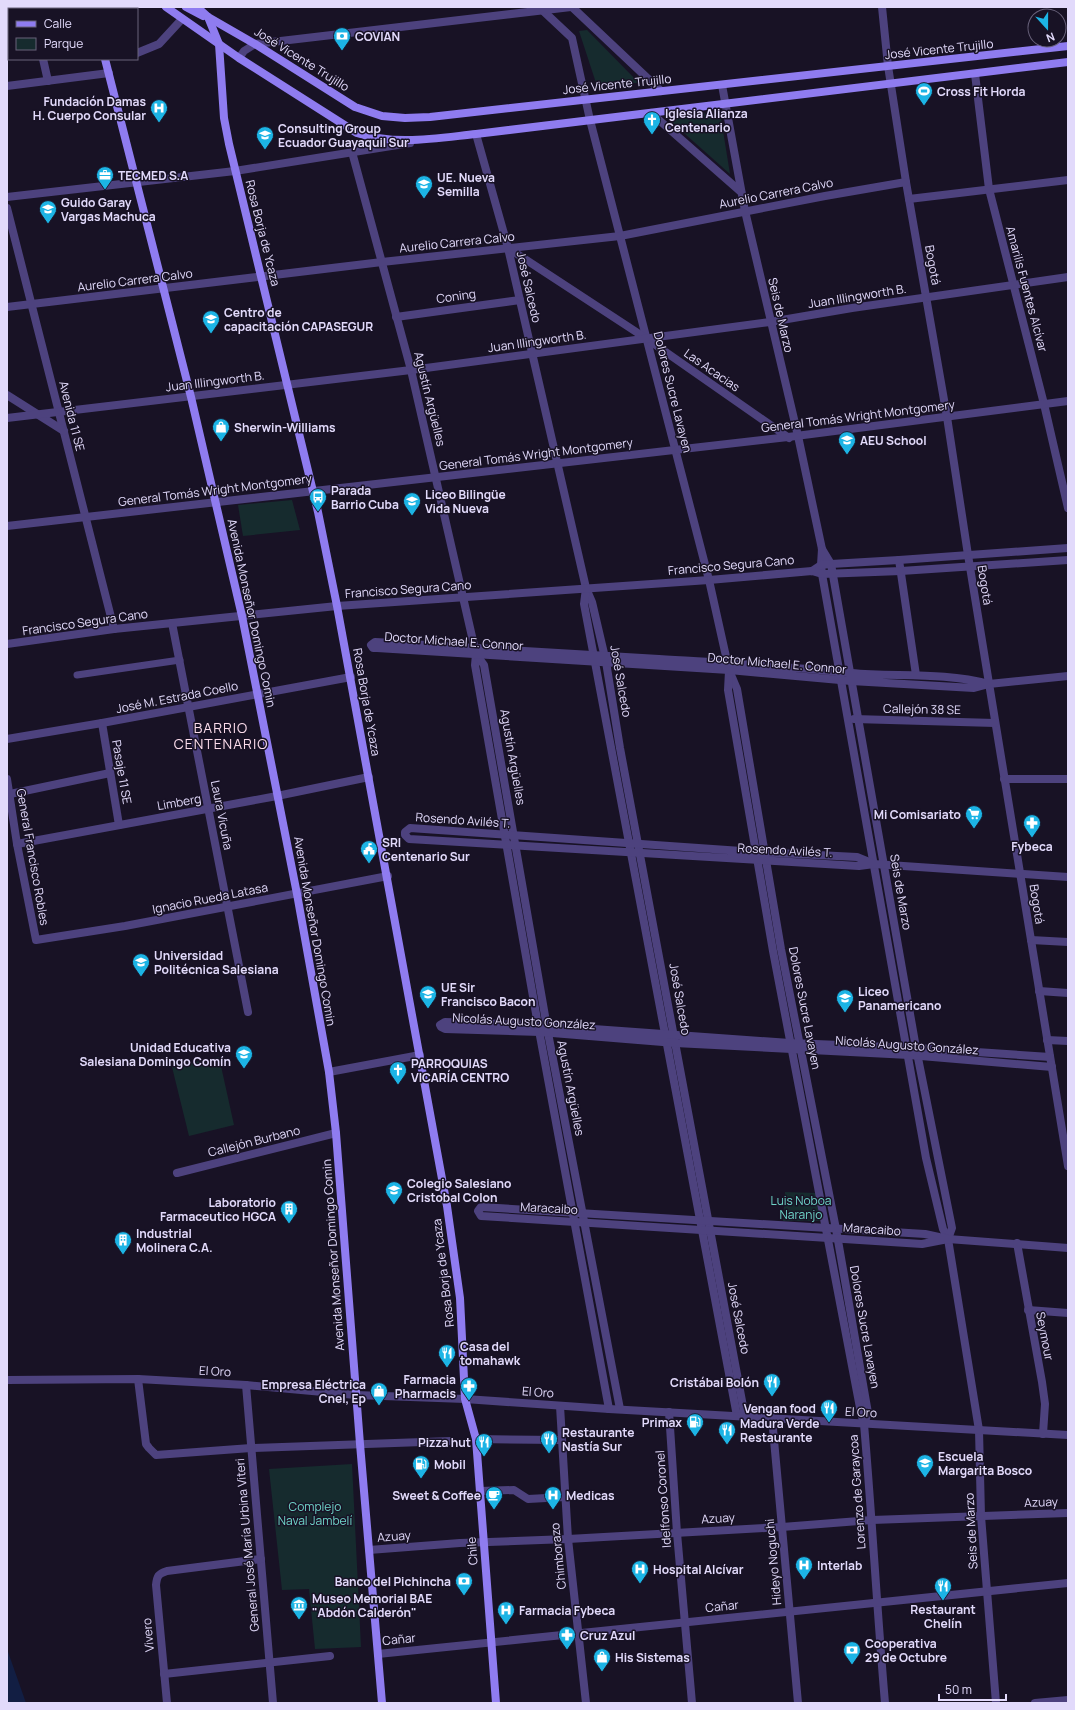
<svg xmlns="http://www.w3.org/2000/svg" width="1075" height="1710" font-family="Manrope,sans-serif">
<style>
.green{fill:#162b2e}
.water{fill:#121e43}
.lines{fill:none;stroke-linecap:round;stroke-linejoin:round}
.pedestrian{stroke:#4d427e;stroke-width:7}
.minor{stroke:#4d427e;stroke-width:8}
.tertiary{stroke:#4d427e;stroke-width:8}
.secondary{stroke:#8f7cf0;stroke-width:8}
.labels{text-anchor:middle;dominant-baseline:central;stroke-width:3;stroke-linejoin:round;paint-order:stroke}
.poi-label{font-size:12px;font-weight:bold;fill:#e2dafb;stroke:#181225;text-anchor:start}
.street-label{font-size:12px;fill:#e2dafb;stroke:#181225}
.park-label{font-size:12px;fill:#6ed3c8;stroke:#181225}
.quarter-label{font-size:14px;letter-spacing:1px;fill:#fbdceb;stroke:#181225}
</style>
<rect width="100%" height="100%" fill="#181225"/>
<g class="green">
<path d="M587,30L639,83H596L579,31Z"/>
<path d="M720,112L730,174L666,117Z"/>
<path d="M292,500L300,530L243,536L238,505Z"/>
<path d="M219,1057L234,1125L189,1136L172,1067Z"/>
<path d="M785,1192L817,1193L820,1221H783Z"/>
<path d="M352,1464L361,1647L315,1649L309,1589L282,1590L269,1469Z"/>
</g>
<path class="water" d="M7,1649L26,1703H7Z"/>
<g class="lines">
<path class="pedestrian" d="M77,675L180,660"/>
<g class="minor">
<path d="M31,7V9"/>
<path d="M539,7L572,38L590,120L709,580L729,670L737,689L781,949L836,1229L868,1413L864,1424"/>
<path d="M572,7L661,91"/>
<path d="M882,7L888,66L906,182L947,417L968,555L1068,1166"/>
<path d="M137,53L159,44L182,19"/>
<path d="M239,58L244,51L255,44L571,7"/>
<path d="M43,59L48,81"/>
<path d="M975,74L989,189L1044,404L1068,508"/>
<path d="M722,85L745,211L798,436L822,549L821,565L822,574L926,1158L943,1229L948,1239L979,1430L981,1516L996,1703"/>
<path d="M7,86L109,73"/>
<path d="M651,113L741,192"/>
<path d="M476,134L508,248L586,588L592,602L606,662L620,748L745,1417"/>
<path d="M352,152L411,370L476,654L475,665L538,1025L609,1409"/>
<path d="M7,197L235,171L410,143"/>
<path d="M909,199L1068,180"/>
<path d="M7,208L114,629"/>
<path d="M508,248L647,339L789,438"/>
<path d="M7,307L382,262L620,236L825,196L906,182"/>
<path d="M396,317L520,300"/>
<path d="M7,395L64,431"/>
<path d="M7,418L411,370L770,322L852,308L1068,277"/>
<path d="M7,526L788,437L1068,401"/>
<path d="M822,549L831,564L916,1048L952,1228L948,1239"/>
<path d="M899,560L916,675"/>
<path d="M586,588L584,604L737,1416"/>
<path d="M172,623L248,1012"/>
<path d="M7,644L114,629L337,606"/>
<path d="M476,654L484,665L548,1033L620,1409"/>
<path d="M729,671L728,690L773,951L861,1413L864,1424C872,1517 877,1610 885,1703"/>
<path d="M989,684C944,672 896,677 851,673C787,666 723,663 659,659C565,653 470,647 375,642L371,645L373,648H377L729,670L851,681L974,688L989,684L1068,676"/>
<path d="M854,719L995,723"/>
<path d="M102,723L119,825"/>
<path d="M7,739L102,723L351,677"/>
<path d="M7,779L17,844L36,940L125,926L388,876"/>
<path d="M1004,779H1068"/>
<path d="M10,794L110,773"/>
<path d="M17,844L277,796L369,777"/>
<path d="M874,864L857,857L756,852L410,828L405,832V835L409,839L859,866L874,864L1068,877"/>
<path d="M1031,940L1068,942"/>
<path d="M1039,991L1068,993"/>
<path d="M1047,1040L1068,1041"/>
<path d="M1050,1057L916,1048L790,1043L538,1025L445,1022L440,1025L441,1027L445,1029L540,1032L675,1043L909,1055L1052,1067"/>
<path d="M329,1072L420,1055"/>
<path d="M177,1173L336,1133"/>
<path d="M948,1239L922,1244L481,1216L478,1211L481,1207L925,1234L948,1239L1068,1248"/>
<path d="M1017,1243L1042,1382L1045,1404L1043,1434"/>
<path d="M1028,1310L1068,1313"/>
<path d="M138,1379L146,1444L149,1448L156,1455L251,1448L451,1441"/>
<path d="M7,1380L138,1379L246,1385L356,1395"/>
<path d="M246,1385L273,1703"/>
<path d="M560,1406L568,1539L586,1703"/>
<path d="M669,1412L677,1533L692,1703"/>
<path d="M476,1439L561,1440"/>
<path d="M480,1491L514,1490L528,1499L565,1497"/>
<path d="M369,1550L460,1543L568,1539L782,1527L872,1520L1068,1513"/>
<path d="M378,1654L1068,1583"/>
<path d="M164,1674L330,1656"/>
<path d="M167,1703L156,1585C157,1576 158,1574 167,1571L261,1559"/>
<path d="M1035,1703L1068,1700"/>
</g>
<g class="tertiary">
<path d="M812,571L821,565L831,564L899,560L1068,548"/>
<path d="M337,606L709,580L812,571L822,574L901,571L1068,560"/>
<path d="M356,1395L465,1399L609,1409L1068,1435"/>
<path d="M772,1418L798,1703"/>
</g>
<g class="secondary">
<path d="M92,7L93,9"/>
<path d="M166,7L239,58L357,133C395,146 438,138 476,134L1068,62"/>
<path d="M186,7L203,16"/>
<path d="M197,7L208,17L255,44L355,107L382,116L405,118L430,117L1068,46"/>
<path d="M208,17L219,44L224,118L229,144L318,512L337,606L447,1206L460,1298L465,1399L476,1439L496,1703"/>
<path d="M105,59L191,397L242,616L297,894L329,1072L336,1133L360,1444L382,1703"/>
</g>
</g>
<defs>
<g id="bank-pin" transform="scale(0.9)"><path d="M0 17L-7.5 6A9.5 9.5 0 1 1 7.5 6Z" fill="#1cb4e5" stroke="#181225"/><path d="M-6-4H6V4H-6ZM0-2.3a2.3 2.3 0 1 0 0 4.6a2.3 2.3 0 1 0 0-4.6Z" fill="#fff"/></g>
<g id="stadium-pin" transform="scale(0.9)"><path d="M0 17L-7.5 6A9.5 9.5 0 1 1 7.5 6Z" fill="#1cb4e5" stroke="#181225"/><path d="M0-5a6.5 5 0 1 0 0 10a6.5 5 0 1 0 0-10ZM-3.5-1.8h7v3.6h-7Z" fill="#fff"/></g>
<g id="hospital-pin" transform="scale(0.9)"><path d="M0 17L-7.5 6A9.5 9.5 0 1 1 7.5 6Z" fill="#1cb4e5" stroke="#181225"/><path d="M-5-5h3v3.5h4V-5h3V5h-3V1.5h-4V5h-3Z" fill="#fff"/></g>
<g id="church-pin" transform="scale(0.9)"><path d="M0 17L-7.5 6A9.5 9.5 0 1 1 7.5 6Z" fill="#1cb4e5" stroke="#181225"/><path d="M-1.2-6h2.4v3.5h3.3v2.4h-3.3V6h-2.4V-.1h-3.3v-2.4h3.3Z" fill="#fff"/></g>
<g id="university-pin" transform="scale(0.9)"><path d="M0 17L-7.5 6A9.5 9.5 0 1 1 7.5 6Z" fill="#1cb4e5" stroke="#181225"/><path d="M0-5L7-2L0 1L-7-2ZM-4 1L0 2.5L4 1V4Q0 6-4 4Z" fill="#fff"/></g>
<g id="office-pin" transform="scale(0.9)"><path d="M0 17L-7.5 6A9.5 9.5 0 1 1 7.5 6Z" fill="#1cb4e5" stroke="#181225"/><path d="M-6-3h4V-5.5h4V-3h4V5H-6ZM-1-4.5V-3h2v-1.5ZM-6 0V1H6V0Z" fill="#fff"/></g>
<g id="school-pin" transform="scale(0.9)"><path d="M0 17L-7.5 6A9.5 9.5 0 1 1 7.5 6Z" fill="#1cb4e5" stroke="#181225"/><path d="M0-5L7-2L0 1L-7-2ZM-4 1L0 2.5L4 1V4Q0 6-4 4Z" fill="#fff"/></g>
<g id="shop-pin" transform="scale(0.9)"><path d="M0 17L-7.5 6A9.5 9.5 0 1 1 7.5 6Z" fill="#1cb4e5" stroke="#181225"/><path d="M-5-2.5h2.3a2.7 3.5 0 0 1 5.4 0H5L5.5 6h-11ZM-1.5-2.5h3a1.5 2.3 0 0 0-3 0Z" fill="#fff"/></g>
<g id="bus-pin" transform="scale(0.9)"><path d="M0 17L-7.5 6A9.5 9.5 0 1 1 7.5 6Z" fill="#1cb4e5" stroke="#181225"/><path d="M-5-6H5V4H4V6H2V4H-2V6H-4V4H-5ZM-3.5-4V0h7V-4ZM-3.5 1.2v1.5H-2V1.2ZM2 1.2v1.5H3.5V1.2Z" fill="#fff"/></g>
<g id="supermarket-pin" transform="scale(0.9)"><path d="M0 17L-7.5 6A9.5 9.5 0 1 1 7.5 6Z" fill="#1cb4e5" stroke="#181225"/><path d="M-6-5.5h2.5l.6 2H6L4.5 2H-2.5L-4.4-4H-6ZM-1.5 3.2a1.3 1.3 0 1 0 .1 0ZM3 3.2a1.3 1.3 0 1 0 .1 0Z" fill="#fff"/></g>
<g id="pharmacy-pin" transform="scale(0.9)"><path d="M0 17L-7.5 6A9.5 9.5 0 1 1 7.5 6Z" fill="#1cb4e5" stroke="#181225"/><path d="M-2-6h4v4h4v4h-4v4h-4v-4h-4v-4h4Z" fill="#fff"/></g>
<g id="civic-pin" transform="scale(0.9)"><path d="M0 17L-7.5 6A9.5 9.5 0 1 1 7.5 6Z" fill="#1cb4e5" stroke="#181225"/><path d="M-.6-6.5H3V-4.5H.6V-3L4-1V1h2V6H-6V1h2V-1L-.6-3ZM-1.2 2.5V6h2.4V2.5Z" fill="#fff"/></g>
<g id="building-pin" transform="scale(0.9)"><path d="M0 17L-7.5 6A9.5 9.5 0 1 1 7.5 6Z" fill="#1cb4e5" stroke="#181225"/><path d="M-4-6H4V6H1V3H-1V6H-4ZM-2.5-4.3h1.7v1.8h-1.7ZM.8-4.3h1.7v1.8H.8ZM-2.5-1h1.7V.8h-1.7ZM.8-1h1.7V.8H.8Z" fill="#fff"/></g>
<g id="restaurant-pin" transform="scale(0.9)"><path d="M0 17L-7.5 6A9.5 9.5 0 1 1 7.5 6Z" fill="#1cb4e5" stroke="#181225"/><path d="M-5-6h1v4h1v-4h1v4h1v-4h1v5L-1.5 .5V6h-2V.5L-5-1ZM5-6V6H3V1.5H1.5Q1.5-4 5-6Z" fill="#fff"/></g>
<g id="fuel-pin" transform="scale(0.9)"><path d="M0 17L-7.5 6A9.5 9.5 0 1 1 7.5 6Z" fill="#1cb4e5" stroke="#181225"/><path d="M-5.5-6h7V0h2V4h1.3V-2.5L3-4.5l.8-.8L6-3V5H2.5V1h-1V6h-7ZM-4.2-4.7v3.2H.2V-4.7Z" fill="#fff"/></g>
<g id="cafe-pin" transform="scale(0.9)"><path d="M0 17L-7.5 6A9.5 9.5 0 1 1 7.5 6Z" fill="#1cb4e5" stroke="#181225"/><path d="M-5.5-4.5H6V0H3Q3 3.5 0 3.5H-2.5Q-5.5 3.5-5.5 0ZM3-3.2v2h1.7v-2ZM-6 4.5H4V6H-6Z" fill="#fff"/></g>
<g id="museum-pin" transform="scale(0.9)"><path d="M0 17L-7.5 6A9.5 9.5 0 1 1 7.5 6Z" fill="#1cb4e5" stroke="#181225"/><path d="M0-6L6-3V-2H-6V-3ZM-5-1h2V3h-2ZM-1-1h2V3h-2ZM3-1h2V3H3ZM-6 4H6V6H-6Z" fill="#fff"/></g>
</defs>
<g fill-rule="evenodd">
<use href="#bank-pin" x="342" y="36"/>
<use href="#stadium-pin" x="924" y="91"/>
<use href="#hospital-pin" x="159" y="108"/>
<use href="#church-pin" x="652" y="120"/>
<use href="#university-pin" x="265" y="135"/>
<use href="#office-pin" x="105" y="175"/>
<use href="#school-pin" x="424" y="184"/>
<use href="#school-pin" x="48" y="209"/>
<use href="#school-pin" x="211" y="319"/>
<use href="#shop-pin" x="221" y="427"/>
<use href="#school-pin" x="847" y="440"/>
<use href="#bus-pin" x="318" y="497"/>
<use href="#school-pin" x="412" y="501"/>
<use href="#supermarket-pin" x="974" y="814"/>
<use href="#pharmacy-pin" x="1032" y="823"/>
<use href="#civic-pin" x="369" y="849"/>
<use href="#university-pin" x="141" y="962"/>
<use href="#school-pin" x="428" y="994"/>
<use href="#school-pin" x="845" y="998"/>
<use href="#school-pin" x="244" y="1054"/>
<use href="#church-pin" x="398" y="1070"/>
<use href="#school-pin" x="394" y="1190"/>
<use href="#building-pin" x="289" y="1209"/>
<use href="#building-pin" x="123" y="1240"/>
<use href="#restaurant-pin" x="447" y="1353"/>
<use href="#restaurant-pin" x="772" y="1382"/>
<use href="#pharmacy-pin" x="469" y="1386"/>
<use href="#shop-pin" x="379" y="1391"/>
<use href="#restaurant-pin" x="829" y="1408"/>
<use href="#fuel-pin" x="695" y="1422"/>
<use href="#restaurant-pin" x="727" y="1430"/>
<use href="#restaurant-pin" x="549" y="1439"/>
<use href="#restaurant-pin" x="484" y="1442"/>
<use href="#school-pin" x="925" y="1463"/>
<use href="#fuel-pin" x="421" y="1464"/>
<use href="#cafe-pin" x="494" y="1495"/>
<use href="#hospital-pin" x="553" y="1495"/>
<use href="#hospital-pin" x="804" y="1565"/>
<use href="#hospital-pin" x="640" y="1569"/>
<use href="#bank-pin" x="464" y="1581"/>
<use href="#restaurant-pin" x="943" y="1586"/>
<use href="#museum-pin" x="299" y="1605"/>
<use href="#hospital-pin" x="506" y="1610"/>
<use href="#pharmacy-pin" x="567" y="1635"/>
<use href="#bank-pin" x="852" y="1650"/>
<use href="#shop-pin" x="602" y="1657"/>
</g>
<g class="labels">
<g class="poi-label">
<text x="355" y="36">COVIAN</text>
<text x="937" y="91">Cross Fit Horda</text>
<text x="146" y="101" text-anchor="end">Fundación Damas<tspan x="146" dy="14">H. Cuerpo Consular</tspan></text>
<text x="665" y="113">Iglesia Alianza<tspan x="665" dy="14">Centenario</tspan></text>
<text x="278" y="128">Consulting Group<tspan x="278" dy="14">Ecuador Guayaquil Sur</tspan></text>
<text x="118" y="175">TECMED S.A</text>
<text x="437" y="177">UE. Nueva<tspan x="437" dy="14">Semilla</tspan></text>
<text x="61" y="202">Guido Garay<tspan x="61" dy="14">Vargas Machuca</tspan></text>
<text x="224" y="312">Centro de<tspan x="224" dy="14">capacitación CAPASEGUR</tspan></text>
<text x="234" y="427">Sherwin-Williams</text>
<text x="860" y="440">AEU School</text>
<text x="331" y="490">Parada<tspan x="331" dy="14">Barrio Cuba</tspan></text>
<text x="425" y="494">Liceo Bilingüe<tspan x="425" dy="14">Vida Nueva</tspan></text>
<text x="961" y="814" text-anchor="end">Mi Comisariato</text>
<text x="382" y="842">SRI<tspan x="382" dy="14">Centenario Sur</tspan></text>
<text x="1032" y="846" text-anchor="middle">Fybeca</text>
<text x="154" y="955">Universidad<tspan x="154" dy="14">Politécnica Salesiana</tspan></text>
<text x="441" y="987">UE Sir<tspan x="441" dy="14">Francisco Bacon</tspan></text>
<text x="858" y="991">Liceo<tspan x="858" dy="14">Panamericano</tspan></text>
<text x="231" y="1047" text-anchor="end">Unidad Educativa<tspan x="231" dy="14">Salesiana Domingo Comín</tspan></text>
<text x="411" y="1063">PARROQUIAS<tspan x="411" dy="14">VICARÍA CENTRO</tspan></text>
<text x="407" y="1183">Colegio Salesiano<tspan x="407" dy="14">Cristobal Colon</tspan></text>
<text x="276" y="1202" text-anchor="end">Laboratorio<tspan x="276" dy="14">Farmaceutico HGCA</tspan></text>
<text x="136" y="1233">Industrial<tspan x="136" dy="14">Molinera C.A.</tspan></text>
<text x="460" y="1346">Casa del<tspan x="460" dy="14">tomahawk</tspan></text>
<text x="456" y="1379" text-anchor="end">Farmacia<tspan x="456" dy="14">Pharmacis</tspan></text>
<text x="759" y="1382" text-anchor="end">Cristábai Bolón</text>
<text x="366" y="1384" text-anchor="end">Empresa Eléctrica<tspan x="366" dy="14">Cnel, Ep</tspan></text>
<text x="816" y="1408" text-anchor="end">Vengan food</text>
<text x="682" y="1422" text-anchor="end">Primax</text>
<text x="740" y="1423">Madura Verde<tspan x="740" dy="14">Restaurante</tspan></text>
<text x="562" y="1432">Restaurante<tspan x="562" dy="14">Nastía Sur</tspan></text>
<text x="471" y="1442" text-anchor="end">Pizza hut</text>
<text x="938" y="1456">Escuela<tspan x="938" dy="14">Margarita Bosco</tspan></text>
<text x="434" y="1464">Mobil</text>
<text x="481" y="1495" text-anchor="end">Sweet &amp; Coffee</text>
<text x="566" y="1495">Medicas</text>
<text x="817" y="1565">Interlab</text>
<text x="653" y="1569">Hospital Alcívar</text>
<text x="451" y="1581" text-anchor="end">Banco del Pichincha</text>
<text x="312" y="1598">Museo Memorial BAE<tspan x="312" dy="14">"Abdón Calderón"</tspan></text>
<text x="943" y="1609" text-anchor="middle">Restaurant<tspan x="943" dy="14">Chelín</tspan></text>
<text x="519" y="1610">Farmacia Fybeca</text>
<text x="580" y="1635">Cruz Azul</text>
<text x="865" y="1643">Cooperativa<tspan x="865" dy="14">29 de Octubre</tspan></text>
<text x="615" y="1657">His Sistemas</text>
</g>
<g class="street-label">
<text transform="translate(939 49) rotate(-6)">José Vicente Trujillo</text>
<text transform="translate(302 59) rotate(32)">José Vicente Trujillo</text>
<text transform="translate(617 84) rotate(-6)">José Vicente Trujillo</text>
<text transform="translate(776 193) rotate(-11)">Aurelio Carrera Calvo</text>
<text transform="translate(263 233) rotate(76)">Rosa Borja de Ycaza</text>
<text transform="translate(457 242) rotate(-6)">Aurelio Carrera Calvo</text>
<text transform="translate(933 265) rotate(80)">Bogotá</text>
<text transform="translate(135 280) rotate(-7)">Aurelio Carrera Calvo</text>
<text transform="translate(529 287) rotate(77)">José Salcedo</text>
<text transform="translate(1027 289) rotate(75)">Amarilis Fuentes Alcívar</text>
<text transform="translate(456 296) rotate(-8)">Coning</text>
<text transform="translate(857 296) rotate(-9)">Juan Illingworth B.</text>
<text transform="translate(781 315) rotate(77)">Seis de Marzo</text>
<text transform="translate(537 341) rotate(-8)">Juan Illingworth B.</text>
<text transform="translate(712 370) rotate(35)">Las Acacias</text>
<text transform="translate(215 381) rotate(-7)">Juan Illingworth B.</text>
<text transform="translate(673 392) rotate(76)">Dolores Sucre Lavayen</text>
<text transform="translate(430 399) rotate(76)">Agustín Argüelles</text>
<text transform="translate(72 416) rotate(76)">Avenida 11 SE</text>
<text transform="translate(858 416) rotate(-7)">General Tomás Wright Montgomery</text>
<text transform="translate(536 454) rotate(-7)">General Tomás Wright Montgomery</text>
<text transform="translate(215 490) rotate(-7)">General Tomás Wright Montgomery</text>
<text transform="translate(731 565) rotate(-5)">Francisco Segura Cano</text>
<text transform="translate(985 585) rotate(81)">Bogotá</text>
<text transform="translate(408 589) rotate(-4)">Francisco Segura Cano</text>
<text transform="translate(252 613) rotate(78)">Avenida Monseñor Domingo Comin</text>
<text transform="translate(85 622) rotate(-8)">Francisco Segura Cano</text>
<text transform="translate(454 641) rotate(4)">Doctor Michael E. Connor</text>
<text transform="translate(777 663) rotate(5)">Doctor Michael E. Connor</text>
<text transform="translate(621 681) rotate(80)">José Salcedo</text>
<text transform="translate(177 697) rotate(-11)">José M. Estrada Coello</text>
<text transform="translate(367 702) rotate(80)">Rosa Borja de Ycaza</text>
<text transform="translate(922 709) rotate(1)">Callejón 38 SE</text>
<text transform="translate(513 757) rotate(80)">Agustín Argüelles</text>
<text transform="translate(122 772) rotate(80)">Pasaje 11 SE</text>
<text transform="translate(179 802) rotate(-10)">Limberg</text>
<text transform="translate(222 815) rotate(79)">Laura Vicuña</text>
<text transform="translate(463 820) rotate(4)">Rosendo Avilés T.</text>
<text transform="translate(785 850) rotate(3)">Rosendo Avilés T.</text>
<text transform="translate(33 857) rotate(80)">General Francisco Robles</text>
<text transform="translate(901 892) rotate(80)">Seis de Marzo</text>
<text transform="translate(210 898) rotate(-11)">Ignacio Rueda Latasa</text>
<text transform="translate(1037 904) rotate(81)">Bogotá</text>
<text transform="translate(315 931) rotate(80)">Avenida Monseñor Domingo Comin</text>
<text transform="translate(680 999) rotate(80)">José Salcedo</text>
<text transform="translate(805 1008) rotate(79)">Dolores Sucre Lavayen</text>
<text transform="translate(524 1021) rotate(3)">Nicolás Augusto González</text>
<text transform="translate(907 1045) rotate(4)">Nicolás Augusto González</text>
<text transform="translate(571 1088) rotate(79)">Agustín Argüelles</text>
<text transform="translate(254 1141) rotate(-14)">Callejón Burbano</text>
<text transform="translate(549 1208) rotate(3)">Maracaibo</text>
<text transform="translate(872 1229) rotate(4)">Maracaibo</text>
<text transform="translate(333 1255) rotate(-94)">Avenida Monseñor Domingo Comin</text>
<text transform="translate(443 1273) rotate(-97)">Rosa Borja de Ycaza</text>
<text transform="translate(739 1318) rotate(79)">José Salcedo</text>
<text transform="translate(865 1327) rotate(80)">Dolores Sucre Lavayen</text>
<text transform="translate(1045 1336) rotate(79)">Seymour</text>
<text transform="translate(215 1371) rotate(3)">El Oro</text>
<text transform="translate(538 1392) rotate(4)">El Oro</text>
<text transform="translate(861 1412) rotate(3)">El Oro</text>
<text transform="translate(857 1492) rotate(-94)">Lorenzo de Garaycoa</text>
<text transform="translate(663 1499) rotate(-94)">Idelfonso Coronel</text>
<text transform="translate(1041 1502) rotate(-2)">Azuay</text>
<text transform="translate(718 1518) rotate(-3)">Azuay</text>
<text transform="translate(971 1531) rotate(-93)">Seis de Marzo</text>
<text transform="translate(394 1536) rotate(-4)">Azuay</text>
<text transform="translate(247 1545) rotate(-95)">General José María Urbina Viteri</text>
<text transform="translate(472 1551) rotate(-94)">Chile</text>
<text transform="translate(558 1556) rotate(-96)">Chimborazo</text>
<text transform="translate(773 1562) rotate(-95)">Hideyo Noguchi</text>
<text transform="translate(722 1606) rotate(-6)">Cañar</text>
<text transform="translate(148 1635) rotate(-95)">Vivero</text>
<text transform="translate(399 1639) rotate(-6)">Cañar</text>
</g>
<g class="park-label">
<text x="801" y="1200">Luis Noboa<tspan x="801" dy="14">Naranjo</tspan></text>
<text x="315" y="1506">Complejo<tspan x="315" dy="14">Naval Jambelí</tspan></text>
</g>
<g class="quarter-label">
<text x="221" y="727">BARRIO<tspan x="221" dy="16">CENTENARIO</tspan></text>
</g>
</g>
<rect width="1075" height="1710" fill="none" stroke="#e2dafb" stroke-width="16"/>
<rect x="8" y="8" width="130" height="52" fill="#181225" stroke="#69627b"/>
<rect x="16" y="21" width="20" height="6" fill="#8f7cf0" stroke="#69627b"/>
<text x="44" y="28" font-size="12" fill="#e2dafb">Calle</text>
<rect x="16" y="38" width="20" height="12" fill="#162b2e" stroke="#69627b"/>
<text x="44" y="48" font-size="12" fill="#e2dafb">Parque</text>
<g transform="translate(1047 28) rotate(159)"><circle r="19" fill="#181225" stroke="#69627b"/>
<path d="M0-3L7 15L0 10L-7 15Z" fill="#1cb4e5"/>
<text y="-6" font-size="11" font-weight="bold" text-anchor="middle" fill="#e2dafb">N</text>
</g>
<path d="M939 1694v6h67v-6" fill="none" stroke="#e2dafb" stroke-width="2"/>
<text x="945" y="1694" font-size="12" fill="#e2dafb" stroke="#181225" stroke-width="3" paint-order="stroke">50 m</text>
</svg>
